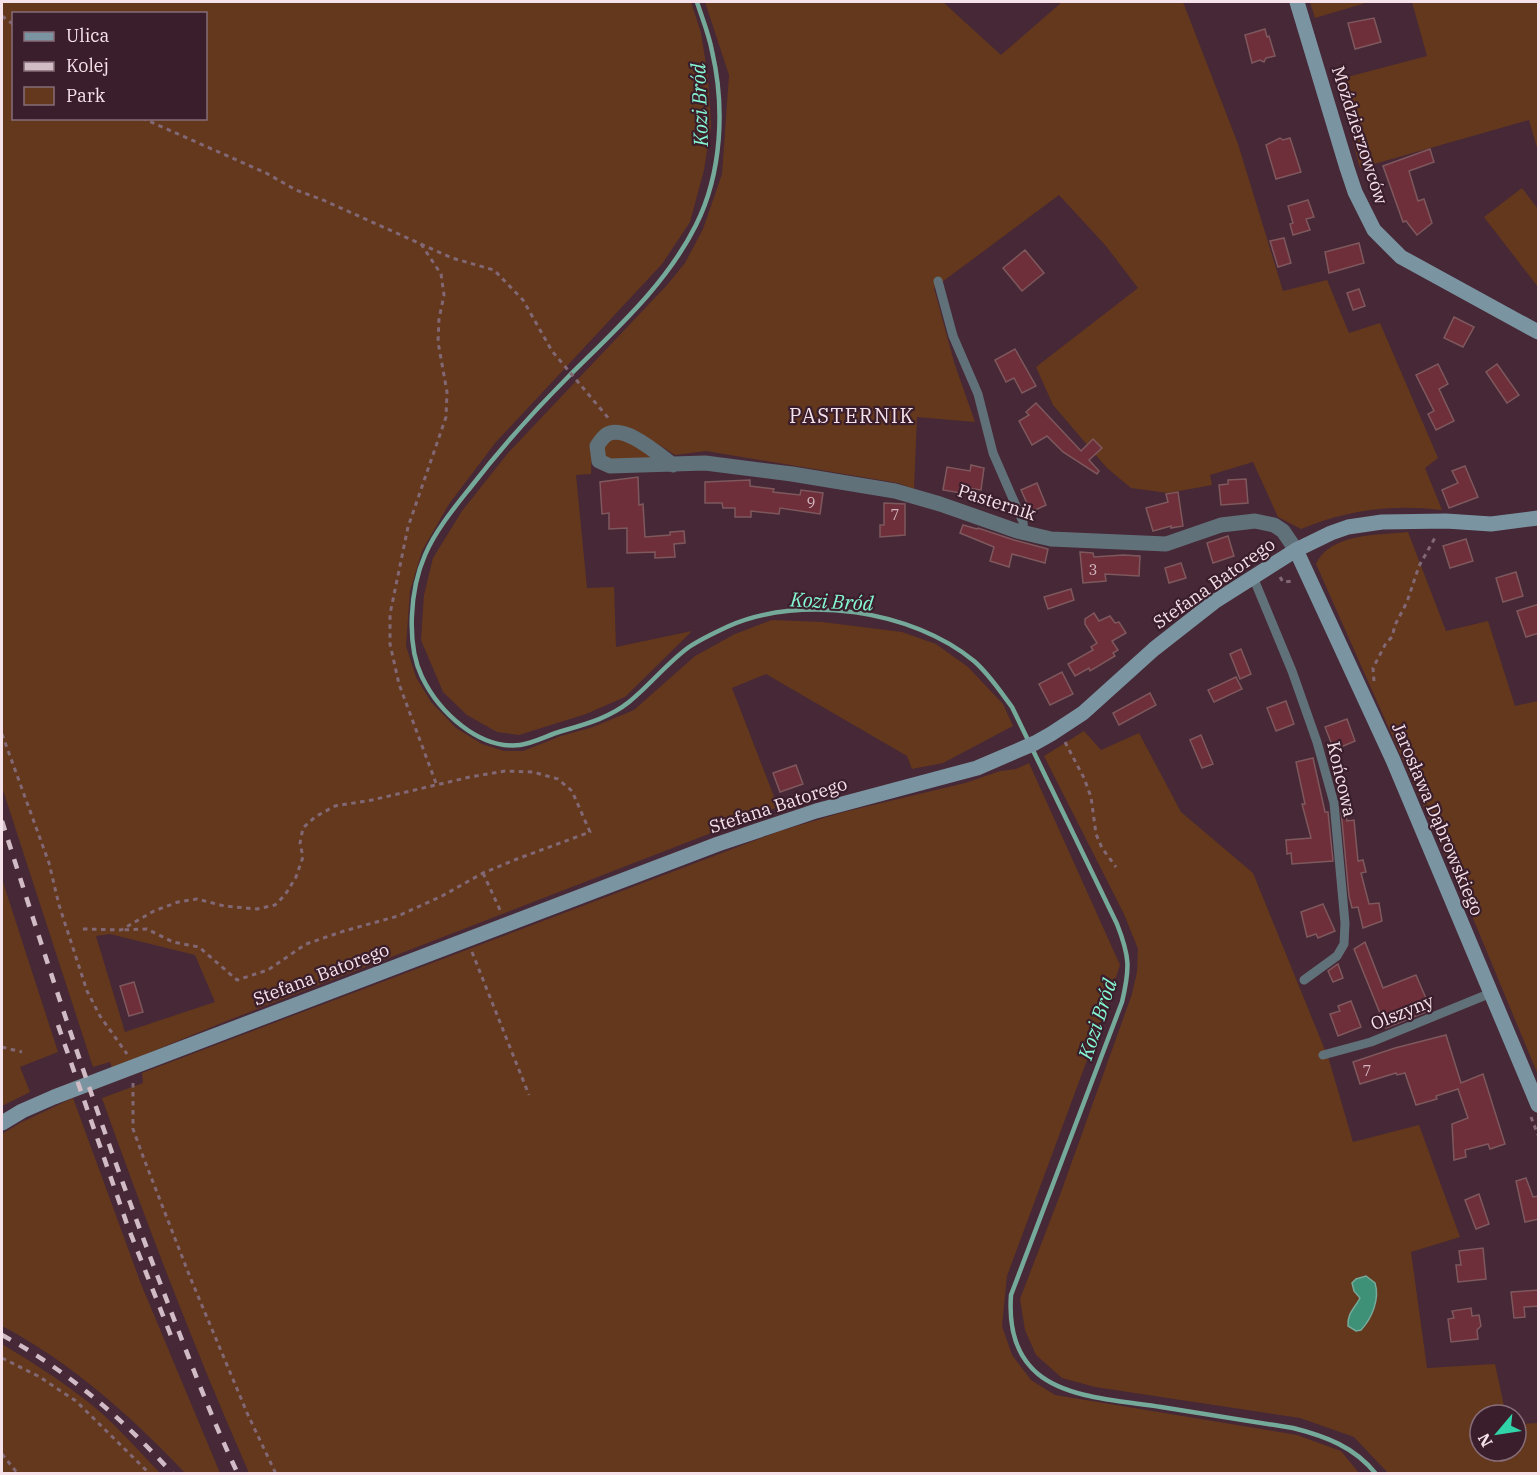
<svg xmlns="http://www.w3.org/2000/svg" width="1540" height="1475" font-family="'IBM Plex Serif',serif">
<style>
.green{fill:#64381d;fill-rule:evenodd}
.water{fill:#3e9177;stroke:#75a99a;stroke-width:1.5}
.lines{fill:none;stroke-linecap:round;stroke-linejoin:round}
.stream{stroke:#75a99a;stroke-width:4.5}
.building{fill:#6e2f3b;stroke:#7e585d;stroke-width:1.5}
.path{stroke:#826874;stroke-width:3;stroke-dasharray:4.5 4.5;stroke-linecap:butt}
.lane{stroke:#617179;stroke-width:9}
.street{stroke:#617179;stroke-width:15}
.secondary{stroke:#7b94a1;stroke-width:15}
.rail{stroke:#d1bbc4;stroke-width:4.5;stroke-dasharray:10 10;stroke-linecap:butt}
.labels{text-anchor:middle;dominant-baseline:central;stroke-width:4.5;stroke-linejoin:round;paint-order:stroke}
.number-label{font-size:15px;fill:#d4b5be}
.street-label{font-size:18px;fill:#f6e2ea;stroke:#3b1e2c}
.water-label{font-size:20px;font-style:italic;fill:#85fad3;stroke:#3b1e2c}
.neighbourhood-label{font-size:20px;letter-spacing:1.5px;fill:#f6e2ea;stroke:#3b1e2c}
</style>
<rect width="100%" height="100%" fill="#462836"/>
<g class="green">
<path d="M2,2H691L701,33L708,77L711,126L704,170L690,222L662,264L496,442L449,504L422,551L410,591L406,646L416,677L431,702L456,728L482,744L504,751H523L561,736L593,727L634,710L695,656L735,634L772,620L822,622L902,632L936,644L968,667L1003,704L1013,726L943,763L912,769L907,756L766,674L732,688L778,807L224,1022L112,1068L110,1062L93,1067L2,787ZM14,14H206V118H14ZM110,934L195,955L215,1002L125,1032L96,936Z"/>
<path d="M705,2H943L1001,55L1062,2H1183L1238,144L1283,291L1327,280L1349,333L1380,323L1438,458L1425,468L1442,510C1392,504 1347,510 1301,529L1278,517L1253,462L1210,475L1212,485L1168,493L1131,488L1107,468L1053,405L1036,367L1138,288L1106,246L1059,195L934,288L954,362L975,422L917,417L914,489L898,483L706,451L675,455L637,431L619,426L592,443L591,474L576,475L587,588L614,587L616,647L692,631L625,697L586,714L519,735L497,732L467,715L443,692L421,640L424,595L433,558L462,511L508,453L667,285L685,263L703,229L722,174L729,75Z"/>
<path d="M1310,2H1369L1315,18Z"/>
<path d="M1412,2H1538V151L1529,120L1360,168L1336,80L1427,56Z"/>
<path d="M1522,188L1538,209V287L1484,217Z"/>
<path d="M617,436L655,458L611,460L606,458L603,444Z"/>
<path d="M1408,532L1446,631L1488,621L1515,706L1538,701V1075L1470,911L1316,564C1330,533 1379,535 1408,532Z"/>
<path d="M1084,731L1101,750L1139,733L1181,812L1253,873L1329,1060L1353,1142L1419,1125L1460,1237L1411,1252L1427,1368L1495,1364L1506,1415H1480V1451H1516V1424L1538,1423V1473H1388L1354,1437L1300,1418L1095,1387L1062,1378L1036,1355L1025,1330L1020,1299L1060,1195L1132,994L1137,972L1138,949L1124,914L1044,756Z"/>
<path d="M1029,763L1120,965L1100,1025L1007,1276L1002,1326L1012,1355L1031,1380L1055,1395L1297,1435L1341,1451L1359,1473H249C195,1350 147,1225 102,1098L143,1083L142,1073L780,831L844,812L965,783L1000,771L1016,769Z"/>
<path d="M2,879L58,1052L20,1067L30,1092L2,1106Z"/>
<path d="M73,1098L141,1284L220,1473H185C131,1416 72,1363 2,1326V1134L20,1123Z"/>
<path d="M2,1344C30,1361 57,1378 83,1398C111,1419 136,1448 160,1473H2Z"/>
</g>
<path class="water" d="M1366,1276L1375,1283C1380,1299 1372,1318 1361,1330L1356,1331L1348,1326C1347,1313 1355,1308 1360,1298L1354,1291L1352,1283L1356,1279Z"/>
<g class="lines">
<path class="stream" d="M697,2C702,18 709,34 712,51C725,107 722,173 696,225C666,285 615,330 568,377C533,412 501,448 470,488C454,508 435,531 425,555C410,589 406,644 422,677C439,712 479,750 520,745C534,743 548,735 562,731C586,724 609,718 629,702C650,685 667,663 689,647C701,639 716,632 729,626C802,594 912,610 974,661C989,674 1000,691 1012,707L1117,924C1130,957 1130,968 1122,1002L1011,1295C1009,1323 1014,1354 1038,1374C1068,1399 1124,1401 1161,1407C1205,1414 1249,1421 1293,1428C1325,1436 1355,1447 1376,1474"/>
</g>
<g class="building">
<path d="M1374,18L1381,42L1355,49L1348,23Z"/>
<path d="M1265,29L1267,37L1269,36L1275,56L1266,58L1264,62L1260,60L1252,63L1245,35Z"/>
<path d="M1280,138L1283,140L1290,138L1301,172L1276,179L1266,145Z"/>
<path d="M1430,149L1434,162L1409,171L1418,201L1424,199L1432,223L1417,235L1406,221L1403,222L1383,166Z"/>
<path d="M1308,200L1314,217L1306,219L1310,230L1293,235L1290,224L1293,223L1288,206Z"/>
<path d="M1284,238L1291,263L1278,267L1270,241Z"/>
<path d="M1359,243L1364,263L1329,273L1325,252Z"/>
<path d="M1025,250L1044,273L1022,291L1003,268Z"/>
<path d="M1359,289L1365,306L1353,310L1347,293Z"/>
<path d="M1454,317L1474,327L1463,347L1444,338Z"/>
<path d="M1015,349L1036,386L1022,393L1014,378L1006,382L995,360Z"/>
<path d="M1438,364L1448,384L1439,389L1454,421L1436,430L1428,414L1434,411L1416,375Z"/>
<path d="M1497,364L1519,395L1507,403L1486,372Z"/>
<path d="M1036,403L1081,451L1093,439L1102,448L1089,460L1099,471L1097,474L1063,452L1047,436L1032,445L1019,421L1029,415L1026,412Z"/>
<path d="M971,465L984,468L981,490L967,488L966,494L943,490L947,467L970,471Z"/>
<path d="M1465,466L1478,497L1449,508L1442,490L1458,483L1452,471Z"/>
<path d="M638,477L639,505L643,504L645,537L670,535V532L684,531L685,543L674,544L675,557L655,558V552L627,553V528L609,529V513L602,514L600,482Z"/>
<path d="M1246,479L1248,503L1221,505L1219,485L1228,484V480Z"/>
<path d="M750,480V486L774,489L773,492L800,495L801,490L823,493L820,514L780,508L779,514L751,511V517H735V508H723L722,503H705V482Z"/>
<path d="M1037,483L1046,505L1031,512L1021,490Z"/>
<path d="M1178,492L1183,526L1171,528V526L1153,531L1146,508L1168,502L1166,494Z"/>
<path d="M884,503L905,504V535L880,537V525H884Z"/>
<path d="M963,525L977,529L978,528L1014,540L1048,549L1045,563L1012,554L1009,567L990,561L994,547L960,533Z"/>
<path d="M1228,536L1234,556L1213,563L1207,543Z"/>
<path d="M1466,539L1473,561L1450,568L1443,546Z"/>
<path d="M1080,552L1093,553L1094,557L1123,555L1140,556L1139,576L1105,574L1106,581L1083,583Z"/>
<path d="M1181,563L1186,578L1169,583L1165,568Z"/>
<path d="M1516,572L1523,596L1503,602L1496,578Z"/>
<path d="M1071,589L1074,600L1048,609L1044,597Z"/>
<path d="M1539,604V633L1526,637L1517,611Z"/>
<path d="M1094,613L1099,621L1110,616L1115,623L1119,622L1126,633L1112,641L1118,650L1113,653L1115,656L1090,671L1089,668L1075,676L1068,664L1093,650L1091,647L1097,643L1085,624V619Z"/>
<path d="M1241,649L1251,674L1240,679L1230,654Z"/>
<path d="M1062,672L1073,694L1050,705L1039,684Z"/>
<path d="M1236,677L1242,689L1214,702L1208,690Z"/>
<path d="M1150,693L1156,705L1119,725L1113,713Z"/>
<path d="M1286,701L1294,724L1276,731L1267,708Z"/>
<path d="M1347,719L1355,741L1334,750L1325,727Z"/>
<path d="M1201,735L1213,764L1202,768L1190,740Z"/>
<path d="M1313,758L1325,812H1328L1333,861L1292,864L1291,853L1287,854L1286,840L1311,838L1302,804H1305L1296,762Z"/>
<path d="M796,765L803,784L780,792L773,773Z"/>
<path d="M1341,810H1345L1347,821L1354,820L1358,861L1363,860L1366,872L1361,873L1369,904L1379,903L1382,921L1363,928L1358,907L1352,908L1349,896Z"/>
<path d="M1323,904L1335,931L1318,938L1316,934L1307,937L1301,912Z"/>
<path d="M1365,942L1383,988L1416,975L1431,1010L1386,1028L1354,949Z"/>
<path d="M1338,964L1343,978L1333,982L1328,971Z"/>
<path d="M134,982L143,1012L129,1016L120,986Z"/>
<path d="M1351,1001L1361,1027L1338,1036L1330,1014L1340,1011L1338,1006Z"/>
<path d="M1446,1035L1461,1083L1483,1074L1505,1144L1490,1149L1488,1144L1465,1150L1466,1157L1454,1160L1452,1124L1468,1118L1458,1089L1436,1096L1437,1099L1416,1105L1405,1073L1397,1075L1396,1073L1360,1084L1353,1062L1395,1048Z"/>
<path d="M1526,1178L1533,1197L1539,1196V1219L1525,1222L1516,1181Z"/>
<path d="M1479,1194L1489,1224L1476,1229L1465,1200Z"/>
<path d="M1483,1248L1486,1279L1458,1282L1456,1265H1461L1459,1251Z"/>
<path d="M1539,1290V1306L1524,1307L1525,1317L1514,1318L1511,1292Z"/>
<path d="M1471,1308L1472,1316L1479,1315L1481,1326L1477,1330L1478,1339L1451,1342L1448,1319L1454,1318L1452,1311Z"/>
</g>
<g class="lines">
<g class="path">
<path d="M2,16L14,25"/>
<path d="M142,118L266,173L296,190L323,200L452,258L494,270L523,300L552,351L610,420"/>
<path d="M421,244L441,274L444,295L439,319L438,342L447,392L446,417L408,527L390,614V644L399,684L437,786"/>
<path d="M1280,577L1283,582L1293,581"/>
<path d="M1374,681L1373,668L1386,643L1392,637L1395,625L1407,602L1419,566L1436,536"/>
<path d="M2,734L49,863L59,905L87,991L100,1016L127,1054"/>
<path d="M1065,742L1084,778L1091,797L1096,834L1102,848L1116,867"/>
<path d="M483,873L501,912"/>
<path d="M83,929L121,930L154,911L178,902L197,899L224,906L257,909L275,905L285,895L296,877L303,857L300,843L303,828L315,817L335,806L372,800L470,777L505,771L533,772L558,779L572,791L590,832L517,859L483,873L442,896L398,916L344,931L306,944L268,970L237,980L199,947L173,942L147,929L121,930"/>
<path d="M472,952L529,1095"/>
<path d="M2,1047L22,1052"/>
<path d="M133,1083V1129L144,1159L190,1277L248,1415L276,1474"/>
<path d="M1531,1117L1538,1135"/>
<path d="M2,1358L38,1376L76,1401L150,1474"/>
<path d="M2,1454L18,1474"/>
</g>
<g class="lane">
<path d="M938,281L953,336L978,394L993,453L1023,522L1024,533"/>
<path d="M1253,577L1292,671L1317,742L1334,803L1345,923L1344,944L1337,956L1304,980"/>
<path d="M1323,1055L1371,1042L1491,993"/>
</g>
<path class="street" d="M673,465C658,454 624,423 606,435C603,437 599,443 597,446L599,461L610,466L705,463L792,474L895,491L940,504L1017,531L1051,539L1166,544L1221,525L1255,521L1274,525L1283,531L1296,550"/>
<g class="secondary">
<path d="M1297,2L1347,168L1355,192L1374,230L1401,257L1538,332"/>
<path d="M1296,550L1393,760L1538,1105"/>
<path d="M2,1123L22,1111L54,1097L718,844L816,811L977,768L1035,743L1051,734L1083,713L1154,649L1214,602L1296,550L1331,533L1348,527L1382,522L1446,521L1491,524L1538,518"/>
</g>
<g class="rail">
<path d="M2,821C52,979 104,1138 164,1293C187,1353 210,1415 238,1474"/>
<path d="M58,1025L128,1227L173,1341"/>
<path d="M2,1335C67,1370 123,1419 173,1474"/>
</g>
</g>
<g class="labels">
<g class="number-label">
<text x="811" y="502">9</text>
<text x="895" y="514">7</text>
<text x="1093" y="569">3</text>
<text x="1367" y="1070">7</text>
</g>
<g class="street-label">
<text transform="translate(1360 135) rotate(72)">Moździerzowców</text>
<text transform="translate(997 502) rotate(18)">Pasternik</text>
<text transform="translate(1214 583) rotate(-35)">Stefana Batorego</text>
<text transform="translate(1342 779) rotate(77)">Końcowa</text>
<text transform="translate(778 805) rotate(-18)">Stefana Batorego</text>
<text transform="translate(1438 819) rotate(67)">Jarosława Dąbrowskiego</text>
<text transform="translate(321 974) rotate(-21)">Stefana Batorego</text>
<text transform="translate(1402 1012) rotate(-22)">Olszyny</text>
</g>
<g class="water-label">
<text transform="translate(699 105) rotate(-92)">Kozi Bród</text>
<text transform="translate(832 601) rotate(3)">Kozi Bród</text>
<text transform="translate(1097 1019) rotate(-72)">Kozi Bród</text>
</g>
<g class="neighbourhood-label">
<text x="852" y="415">PASTERNIK</text>
</g>
</g>
<rect width="1540" height="1475" fill="none" stroke="#f6e2ea" stroke-width="6"/>
<rect x="12" y="12" width="195" height="108" fill="#3b1e2c" stroke="#866c78" stroke-width="1.5"/>
<rect x="24" y="32" width="30" height="9" fill="#7b94a1" stroke="#866c78" stroke-width="1.5"/>
<text x="66" y="42" font-size="18" fill="#f6e2ea">Ulica</text>
<rect x="24" y="62" width="30" height="9" fill="#d1bbc4" stroke="#866c78" stroke-width="1.5"/>
<text x="66" y="72" font-size="18" fill="#f6e2ea">Kolej</text>
<rect x="24" y="87" width="30" height="18" fill="#64381d" stroke="#866c78" stroke-width="1.5"/>
<text x="66" y="102" font-size="18" fill="#f6e2ea">Park</text>
<g transform="translate(1498 1433) rotate(241)"><circle r="28" fill="#3b1e2c" stroke="#866c78" stroke-width="1.5"/>
<path d="M0-4.5L10 22L0 15L-10 22Z" fill="#31d4a9"/>
<text y="-9" font-size="16" font-weight="bold" text-anchor="middle" fill="#f6e2ea">N</text>
</g>
</svg>
